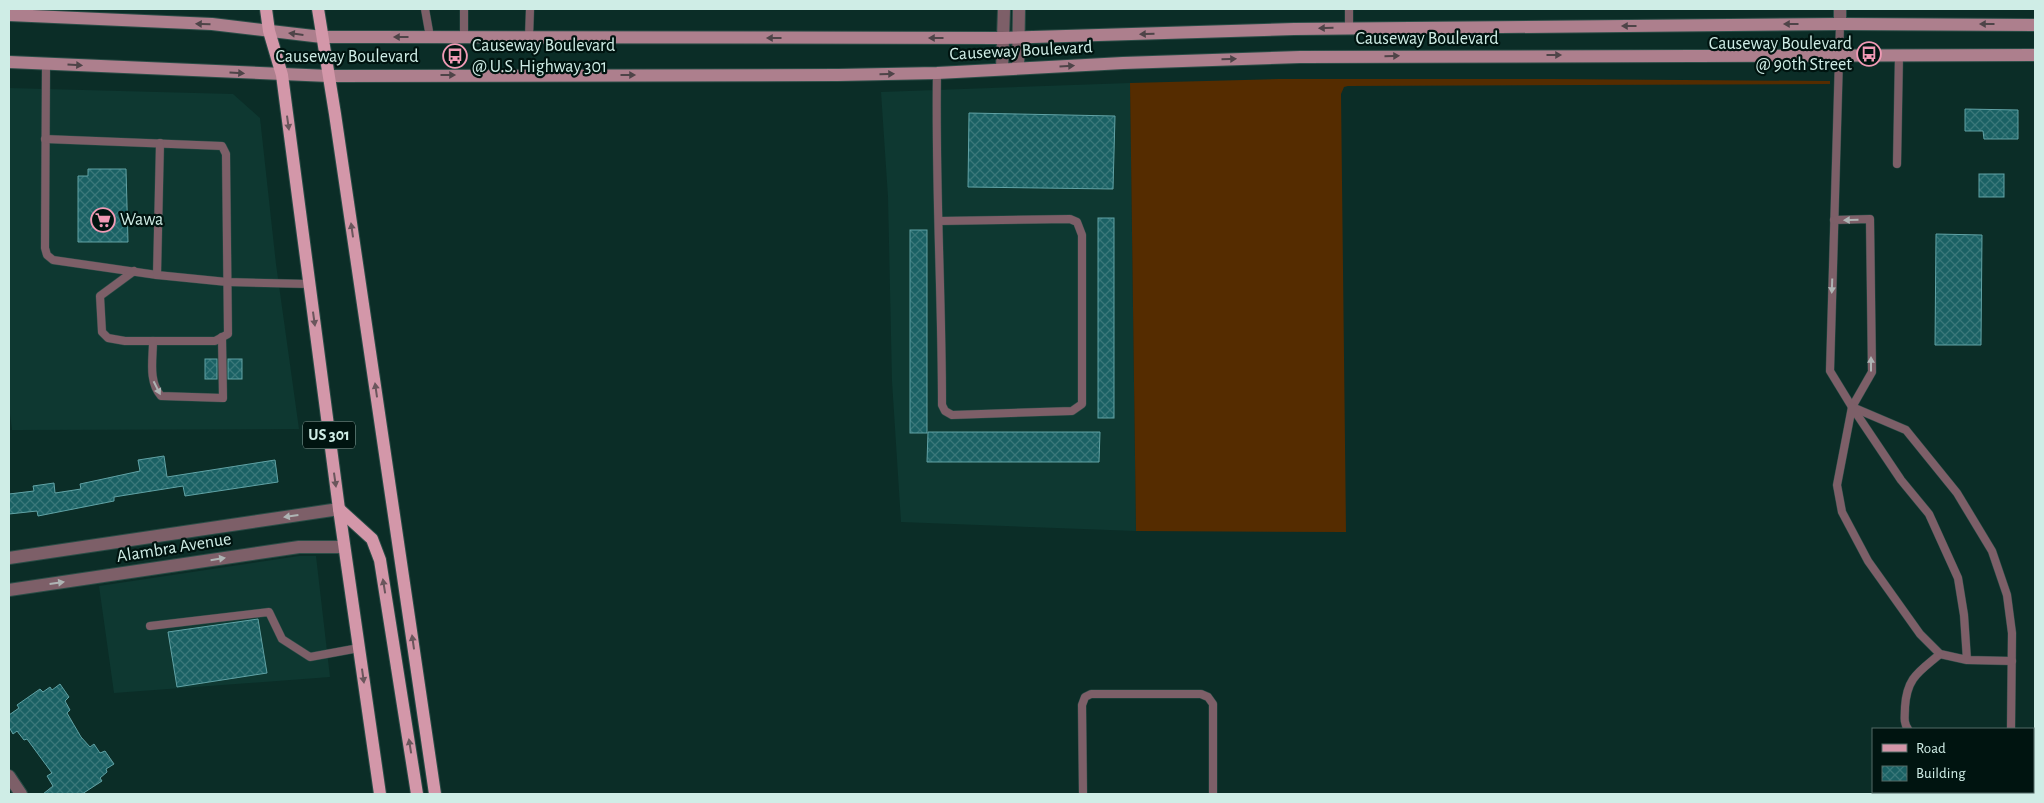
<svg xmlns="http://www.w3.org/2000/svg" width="2044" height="803" font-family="'Alegreya Sans',sans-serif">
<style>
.built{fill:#0e3831}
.grass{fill:#552c00}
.building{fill:url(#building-cross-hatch);stroke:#60a2a5}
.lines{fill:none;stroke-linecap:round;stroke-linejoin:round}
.service-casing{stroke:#2a4c46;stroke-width:9}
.minor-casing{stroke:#2a4c46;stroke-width:14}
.secondary-casing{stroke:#2a4c46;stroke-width:14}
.primary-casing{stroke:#2a4c46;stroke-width:14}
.service{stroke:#7d5f68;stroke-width:8}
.minor{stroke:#7d5f68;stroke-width:12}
.secondary{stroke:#ad7f8d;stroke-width:12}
.primary{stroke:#d397a9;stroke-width:12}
.oneway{fill:#4e4448}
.oneway2{fill:#6a565c}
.oneway3{fill:#aeb4b4}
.labels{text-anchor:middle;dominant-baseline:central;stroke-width:4.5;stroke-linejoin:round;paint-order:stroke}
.shield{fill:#001410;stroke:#91aca6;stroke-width:1}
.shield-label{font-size:16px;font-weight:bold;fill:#cfede6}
.street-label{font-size:18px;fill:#cfede6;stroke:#001410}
.poi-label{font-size:18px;fill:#cfede6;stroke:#001410;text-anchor:start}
</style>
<defs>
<pattern id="building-cross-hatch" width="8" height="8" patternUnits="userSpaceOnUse" patternTransform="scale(1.25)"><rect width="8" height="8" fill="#1a6164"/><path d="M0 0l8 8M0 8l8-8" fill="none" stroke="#3a787a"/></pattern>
</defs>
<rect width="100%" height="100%" fill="#0b2d27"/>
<g class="built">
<path d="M1130,83L1136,531L901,522L892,381L888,197L881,92Z"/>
<path d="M9,88L233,94L260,118L276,264L299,429L12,430L9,406Z"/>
<path d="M299,556H316L330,677L114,693L99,586Z"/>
</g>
<path class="grass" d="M1279,79H1554L1830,81V84L1348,86L1344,87L1341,94L1346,532L1136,531L1130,83Z"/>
<g class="building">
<path d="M1965,109L2018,110V139H1984L1983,131H1965Z"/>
<path d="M969,113L1115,116L1113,189L968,187Z"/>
<path d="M88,169H126L128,242H78V176H88Z"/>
<rect x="1979" y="174" width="25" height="23"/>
<rect x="1098" y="218" width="16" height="200"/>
<rect x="910" y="230" width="17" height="203"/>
<path d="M1936,234L1982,235L1981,345H1935Z"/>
<rect x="205" y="359" width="12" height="20"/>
<rect x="228" y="359" width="14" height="20"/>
<path d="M928,432H1100L1099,462H927Z"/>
<path d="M164,456L167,477L275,460L278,482L185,496L183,486L114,497V501L38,516L37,511L9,514V494L34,491L33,486L54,483L55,493L81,489L80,484L140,471L138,460Z"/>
<path d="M258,619L267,673L177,687L168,632Z"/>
<path d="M60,684L69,697L65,701L70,710L67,713L81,737L90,747L94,744L100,753L105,751L114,764L106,769L107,772L100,778L102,781L82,794H43L53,786L47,776L52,773L27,739L24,740L17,731L13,734L9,727V715L19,708L17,705L40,689L43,692L50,687L52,690Z"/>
</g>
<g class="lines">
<g class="service-casing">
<g id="service">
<path d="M425,9L430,37"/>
<path d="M1349,9V28"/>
<path d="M1840,24L1830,371L1852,407L1906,430L1957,493L1992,551L2007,595L2012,633L2011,729"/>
<path d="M464,37V9"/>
<path d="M529,37L530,9"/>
<path d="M46,64L45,248L47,255L53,260L157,275L227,282L309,284"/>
<path d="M937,73C935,183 942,294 942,405L945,411L952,415L1072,411L1082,404V235L1077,222L1070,219L939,221"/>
<path d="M45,139L222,146L226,154L228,334L215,341H125L108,338L102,332L100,296L134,271"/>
<path d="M1897,164L1899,55"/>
<path d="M1834,220L1870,219L1872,372L1852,407"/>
<path d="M157,275L160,143"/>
<path d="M153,341C153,359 148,381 161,396L223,398L222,337"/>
<path d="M150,626L269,612L282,639L310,657L359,648"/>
<path d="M1967,660L1964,615L1958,578L1929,514L1901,480L1852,407L1837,485L1842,512L1868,561L1920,634L1940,654L1967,660L2012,661"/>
<path d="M1908,729C1903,722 1905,716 1905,707C1907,677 1919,672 1940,654"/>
<path d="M1083,794L1082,705L1085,697L1091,694H1201L1208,697L1213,704V794"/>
</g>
</g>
<g class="minor-casing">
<g id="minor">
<path d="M1840,24V9"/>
<path d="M1018,68L1019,9"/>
<path d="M1002,69L1004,9"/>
<path d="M9,558L339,509"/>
<path d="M9,590L299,547H344"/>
<path d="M9,776L21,794"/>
</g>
</g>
<g class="secondary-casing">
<g id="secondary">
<path d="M9,15L212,24L322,37H371L1002,38L1294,29L1840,24L2035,25"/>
<path d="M9,62L329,76L838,75L937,73L1123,63L1300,57L2035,55"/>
</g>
</g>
<g class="primary-casing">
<g id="primary">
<path d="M266,9L269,31L282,75L339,509L380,794"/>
<path d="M318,9L335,114L435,794"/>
<path d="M339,509L372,539L380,560L417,794"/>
</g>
</g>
<use href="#service" class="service"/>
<use href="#minor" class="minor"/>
<use href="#secondary" class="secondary"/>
<use href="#primary" class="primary"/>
</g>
<defs><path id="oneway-solid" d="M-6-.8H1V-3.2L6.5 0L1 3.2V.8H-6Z" transform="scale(1.25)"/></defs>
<g class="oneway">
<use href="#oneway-solid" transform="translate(203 24) rotate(-178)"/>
<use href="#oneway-solid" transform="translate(1791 24) rotate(180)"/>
<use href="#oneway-solid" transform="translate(1987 24) rotate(-180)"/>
<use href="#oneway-solid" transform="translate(1629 26) rotate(180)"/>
<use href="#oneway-solid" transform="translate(1326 28) rotate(179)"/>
<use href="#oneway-solid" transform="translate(296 34) rotate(-173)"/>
<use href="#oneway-solid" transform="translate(1147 34) rotate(178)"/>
<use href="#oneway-solid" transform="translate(401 37) rotate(180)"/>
<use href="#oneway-solid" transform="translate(774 38) rotate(-180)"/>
<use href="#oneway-solid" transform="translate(936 38) rotate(-180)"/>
<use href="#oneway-solid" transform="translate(1554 55)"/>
<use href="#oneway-solid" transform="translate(1392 56) rotate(-1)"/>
<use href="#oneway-solid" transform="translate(1229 59) rotate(-2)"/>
<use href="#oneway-solid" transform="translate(75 65) rotate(3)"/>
<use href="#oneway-solid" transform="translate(1067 66) rotate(-3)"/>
<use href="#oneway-solid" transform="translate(237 73) rotate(3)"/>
<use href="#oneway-solid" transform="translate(887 74) rotate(-1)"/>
<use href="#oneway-solid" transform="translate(448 75)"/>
<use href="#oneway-solid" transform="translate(628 75)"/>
</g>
<g class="oneway2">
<use href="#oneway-solid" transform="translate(288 123) rotate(82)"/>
<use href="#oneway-solid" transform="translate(352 230) rotate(-98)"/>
<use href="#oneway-solid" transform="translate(314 319) rotate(82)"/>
<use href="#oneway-solid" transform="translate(376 390) rotate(-98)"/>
<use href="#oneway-solid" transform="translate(335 480) rotate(82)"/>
<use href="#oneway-solid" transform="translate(384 586) rotate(-99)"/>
<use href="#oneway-solid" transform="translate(413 642) rotate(-98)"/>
<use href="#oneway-solid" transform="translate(363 676) rotate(82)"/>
<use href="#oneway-solid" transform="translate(410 746) rotate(-99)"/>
</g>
<g class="oneway3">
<use href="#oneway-solid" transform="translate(1851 220) rotate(179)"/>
<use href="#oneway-solid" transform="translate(1832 286) rotate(92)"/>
<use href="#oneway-solid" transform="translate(1871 364) rotate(-90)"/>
<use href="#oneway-solid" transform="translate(157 388) rotate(63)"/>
<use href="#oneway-solid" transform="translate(291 516) rotate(172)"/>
<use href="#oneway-solid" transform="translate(218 559) rotate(-9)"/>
<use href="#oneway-solid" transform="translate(57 583) rotate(-8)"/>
</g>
<defs>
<g id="bus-ring" transform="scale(1.25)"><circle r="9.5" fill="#001410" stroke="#f09ab5" stroke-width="1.5"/><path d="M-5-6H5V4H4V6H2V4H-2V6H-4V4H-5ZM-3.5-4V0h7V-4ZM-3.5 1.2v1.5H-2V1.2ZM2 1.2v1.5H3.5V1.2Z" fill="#f09ab5"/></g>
<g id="supermarket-ring" transform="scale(1.25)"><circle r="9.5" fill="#001410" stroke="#f09ab5" stroke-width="1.5"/><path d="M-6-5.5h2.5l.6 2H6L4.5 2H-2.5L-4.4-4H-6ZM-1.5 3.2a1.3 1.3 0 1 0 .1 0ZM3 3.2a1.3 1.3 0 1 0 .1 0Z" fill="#f09ab5"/></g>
</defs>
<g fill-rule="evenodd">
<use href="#bus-ring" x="1869" y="54"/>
<use href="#bus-ring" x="455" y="56"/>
<use href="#supermarket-ring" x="103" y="220"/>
</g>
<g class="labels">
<rect class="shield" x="303" y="421.5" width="52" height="27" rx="4"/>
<g class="shield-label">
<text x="329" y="435">US 301</text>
</g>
<g class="street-label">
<text x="1427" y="39">Causeway Boulevard</text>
<text transform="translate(1021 51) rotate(-3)">Causeway Boulevard</text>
<text x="347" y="57">Causeway Boulevard</text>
<text transform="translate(174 548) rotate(-9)">Alambra Avenue</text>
</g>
<g class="poi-label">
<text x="1852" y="44" text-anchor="end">Causeway Boulevard<tspan x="1852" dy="21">@ 90th Street</tspan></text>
<text x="472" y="46">Causeway Boulevard<tspan x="472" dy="21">@ U.S. Highway 301</tspan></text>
<text x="120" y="220">Wawa</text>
</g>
</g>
<rect width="2044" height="803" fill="none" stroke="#cfede6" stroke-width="20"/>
<rect x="1872" y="728" width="162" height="65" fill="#001410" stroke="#536b66"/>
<rect x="1882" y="744" width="25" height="8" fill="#d397a9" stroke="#536b66"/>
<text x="1916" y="753" font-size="15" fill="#cfede6">Road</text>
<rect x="1882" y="766" width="25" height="15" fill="url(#building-cross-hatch)" stroke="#536b66"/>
<text x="1916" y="778" font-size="15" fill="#cfede6">Building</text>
</svg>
